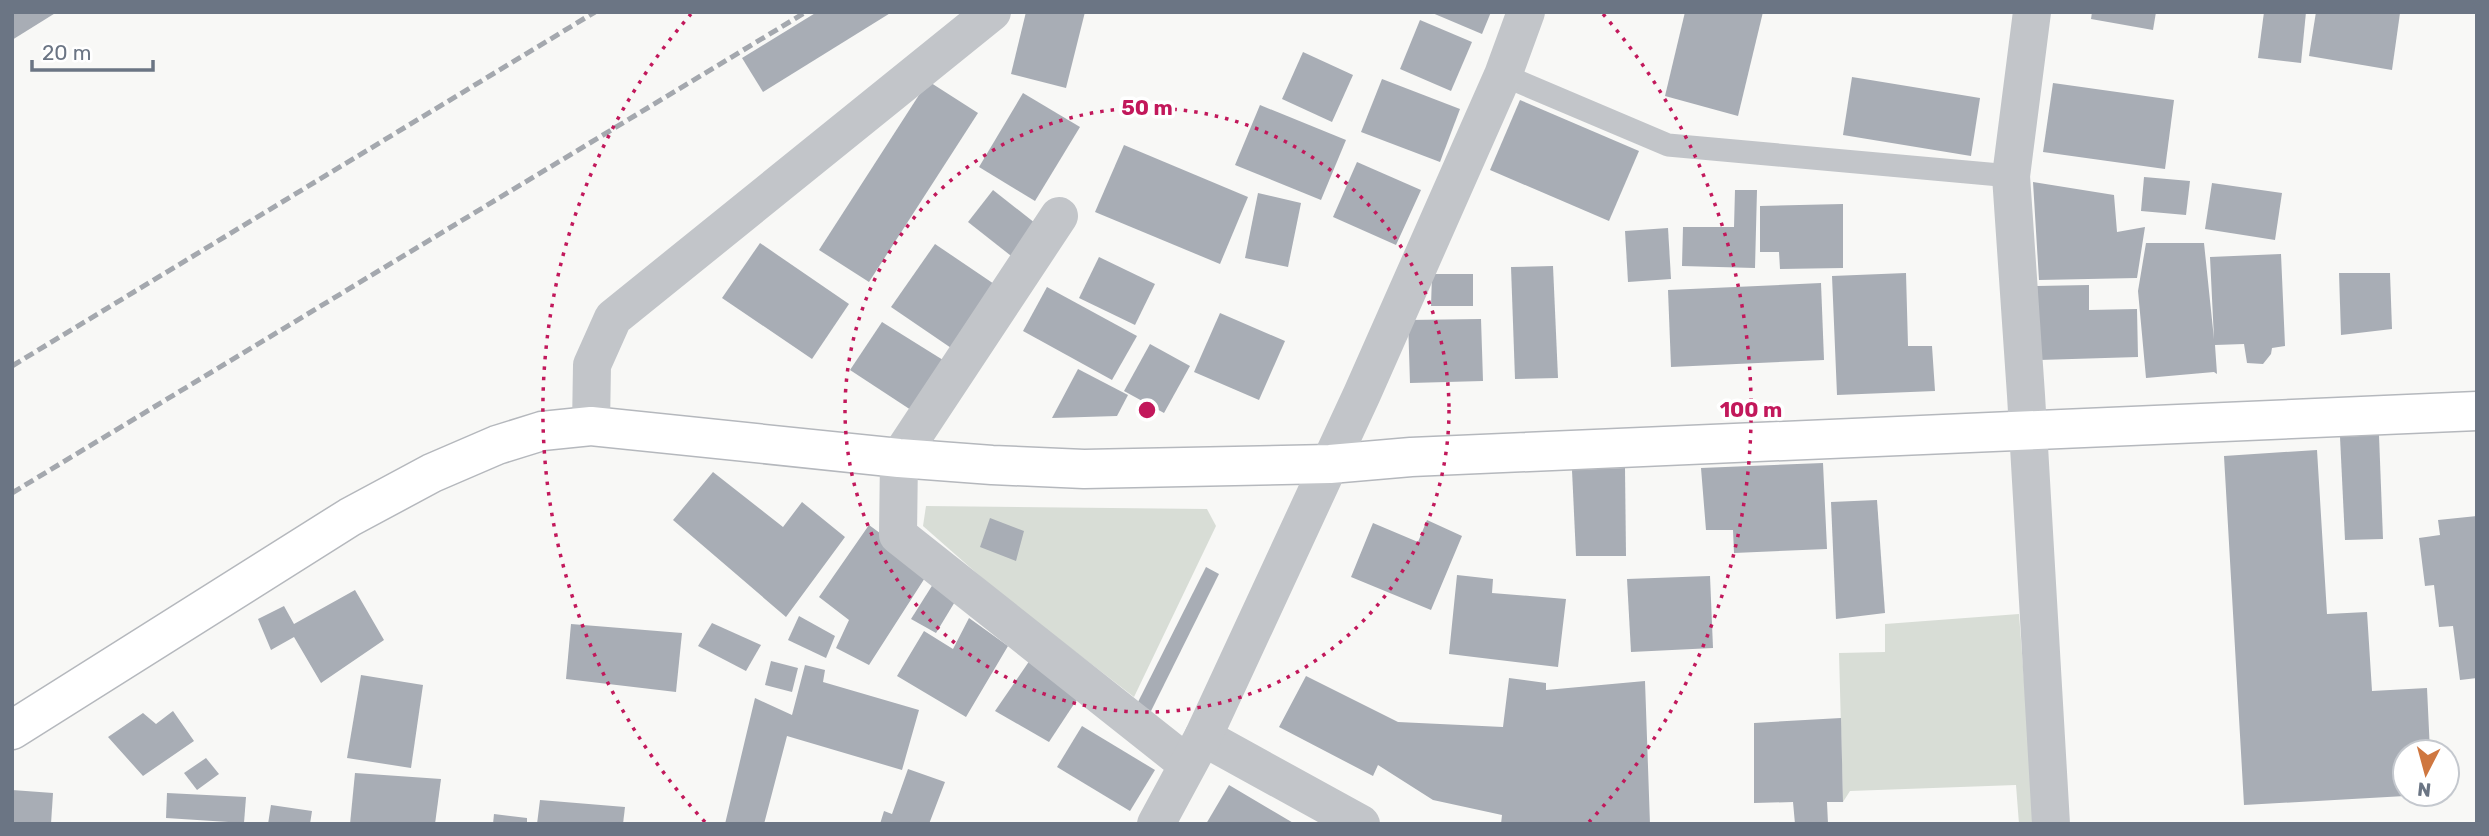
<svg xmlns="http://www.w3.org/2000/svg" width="2489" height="836" font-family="Rubik,sans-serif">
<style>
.green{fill:#d8ddd6}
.building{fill:#a8adb5}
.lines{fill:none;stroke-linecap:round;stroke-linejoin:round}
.secondary-casing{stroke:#b5b8bd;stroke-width:41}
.lane{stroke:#c2c5c9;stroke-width:23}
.street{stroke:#c2c5c9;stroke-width:38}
.secondary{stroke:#fff;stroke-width:38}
.rail{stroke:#a4a8ae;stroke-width:5;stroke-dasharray:10 5;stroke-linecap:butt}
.ring{fill:none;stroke:#c2185b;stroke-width:3.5;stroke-dasharray:3.5 7}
.centre{fill:#c2185b;stroke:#fff;stroke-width:3.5}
.ring-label{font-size:21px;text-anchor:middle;font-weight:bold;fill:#c2185b;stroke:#fff;stroke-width:7;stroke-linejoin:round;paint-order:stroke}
</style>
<rect width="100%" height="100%" fill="#f8f8f6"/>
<g class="green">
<path d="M926,506L1207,509L1216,526L1134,697L998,592L923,526Z"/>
<path d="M2019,614L2035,824H2019L2016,785L1850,791L1843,802L1839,653L1885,652V624Z"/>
</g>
<g class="building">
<path d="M12,12H57L12,40Z"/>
<path d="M817,12H892L763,92L742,58Z"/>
<path d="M1026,12H1085L1066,88L1011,74Z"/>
<path d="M1430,12H1491L1482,34Z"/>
<path d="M1685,12H1763L1738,116L1665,96Z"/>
<path d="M2092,12H2156L2153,30L2091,19Z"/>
<path d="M2264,12H2306L2301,63L2258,58Z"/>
<path d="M2316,12L2400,13L2392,70L2309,56Z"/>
<path d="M1420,20L1472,42L1451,91L1400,69Z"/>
<path d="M1303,52L1353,75L1332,122L1282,99Z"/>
<path d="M1852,77L1980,98L1971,156L1843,135Z"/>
<path d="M1382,79L1460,109L1440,162L1361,132Z"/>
<path d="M928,81L978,113L869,282L819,250Z"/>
<path d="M2053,83L2174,100L2165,169L2043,152Z"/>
<path d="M1023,93L1080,127L1035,201L979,167Z"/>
<path d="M1520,100L1639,151L1609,221L1490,170Z"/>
<path d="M1260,105L1346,140L1321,200L1235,165Z"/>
<path d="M1124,145L1248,197L1220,264L1095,212Z"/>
<path d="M1357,162L1421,190L1396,245L1333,217Z"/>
<path d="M2144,177L2190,181L2186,215L2141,211Z"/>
<path d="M2033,182L2114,195L2117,232L2145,227L2137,278L2039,280Z"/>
<path d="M2212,183L2282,193L2275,240L2205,229Z"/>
<path d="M993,190L1040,227L1015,259L968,222Z"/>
<path d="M1735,190H1757L1755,268L1682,266L1683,227H1734Z"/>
<path d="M1258,193L1301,203L1288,267L1245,258Z"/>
<path d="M1843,204V268L1780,269L1779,252H1760V206Z"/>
<path d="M1668,228L1671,279L1628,282L1625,231Z"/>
<path d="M760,243L849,304L812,359L722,298Z"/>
<path d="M2146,243H2204L2214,339L2210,257L2281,254L2285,346L2272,348L2271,354L2263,364L2247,363L2244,344L2215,345L2217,374L2214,372L2146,378L2138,291Z"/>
<path d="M935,244L1000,288L957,352L891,307Z"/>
<path d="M1099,257L1155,284L1135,325L1079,298Z"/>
<path d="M1553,266L1558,378L1515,379L1511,267Z"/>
<path d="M1906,273L1908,346H1932L1935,391L1837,395L1832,276Z"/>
<path d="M2339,273H2390L2392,329L2341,335Z"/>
<path d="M1432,274H1473V306H1431Z"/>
<path d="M1821,283L1824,360L1671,367L1668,290Z"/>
<path d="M2089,285V310L2137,309L2138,357L2039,360L2037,286Z"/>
<path d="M1047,287L1137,336L1112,380L1023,331Z"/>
<path d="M1220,313L1285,341L1259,400L1194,372Z"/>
<path d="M1481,319L1483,381L1410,383L1408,320Z"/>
<path d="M882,322L943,360L911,410L850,370Z"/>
<path d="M1150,344L1190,366L1164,413L1124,391Z"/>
<path d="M1078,369L1128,395L1117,416L1052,418Z"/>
<path d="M2379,435L2383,539L2345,540L2340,437Z"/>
<path d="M2317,450L2327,614L2367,612L2372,691L2427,688L2430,752H2405V796L2244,805L2224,456Z"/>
<path d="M1823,463L1827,549L1734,553L1733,530H1706L1701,468Z"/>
<path d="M1625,468L1626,556H1576L1572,470Z"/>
<path d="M713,472L783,527L802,502L845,537L786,617L673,520Z"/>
<path d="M1877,500L1885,613L1836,619L1831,502Z"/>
<path d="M2477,516V678L2460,680L2453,626L2439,627L2434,585L2425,586L2419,538L2440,535L2438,520Z"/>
<path d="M990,518L1024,531L1016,561L980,547Z"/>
<path d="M1427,520L1462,536L1431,610L1351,577L1373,523L1418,542Z"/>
<path d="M869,525L930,570L869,665L836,648L849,620L819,597Z"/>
<path d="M1206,567L1219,574L1151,711L1137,704Z"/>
<path d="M1457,575L1493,579L1492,593L1566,599L1558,667L1449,654Z"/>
<path d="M1710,576L1713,648L1631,652L1627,579Z"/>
<path d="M935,581L956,600L936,633L911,619Z"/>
<path d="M355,590L384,640L321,683L294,637L271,650L258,619L284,606L294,624Z"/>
<path d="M799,616L835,636L826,658L788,640Z"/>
<path d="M969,618L1008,646L966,717L897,676L924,631L953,649Z"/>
<path d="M712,623L761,645L746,671L698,646Z"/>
<path d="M571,624L682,633L676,692L566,679Z"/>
<path d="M1030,660L1080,695L1049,742L995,711Z"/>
<path d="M771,661L798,668L792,692L765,685Z"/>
<path d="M805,665L825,670L823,682L919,710L902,770L787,736L764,824H725L755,698L792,715Z"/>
<path d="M361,675L423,685L411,768L347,758Z"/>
<path d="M1306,676L1398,722L1503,727L1509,678L1546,683V690L1645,681L1650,824H1501L1502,815L1433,800L1378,765L1373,776L1279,727Z"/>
<path d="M173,711L194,741L143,776L108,737L143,713L156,724Z"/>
<path d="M1841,718L1843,802H1827L1828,824H1795L1793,802L1754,803V723Z"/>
<path d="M1082,726L1155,770L1130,811L1057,767Z"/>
<path d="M206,758L219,774L197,790L184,773Z"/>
<path d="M908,769L945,782L929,824H880L884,811L892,814Z"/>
<path d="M355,773L441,779L435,824H350Z"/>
<path d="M1229,785L1295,824H1206Z"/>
<path d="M12,790L53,793L51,824H12Z"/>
<path d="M167,793L246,797L244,823L166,818Z"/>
<path d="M540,800L625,807L623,824H537Z"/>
<path d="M271,805L312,811L310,824H268Z"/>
<path d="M494,814L527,818V824H493Z"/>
</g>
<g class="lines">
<g class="secondary-casing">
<path id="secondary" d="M12,730L350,517L432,473L497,445L542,431L591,426L899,458L992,465L1084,469L1330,464L1411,457L2477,411"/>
</g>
<path class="lane" d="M1503,75L1668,145L2011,176"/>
<g class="street">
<path d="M2032,12L2011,176L2026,395L2051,824"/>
<path d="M1059,216L899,458L898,535L1187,764"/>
<path d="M591,426L592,365L613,318L992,12"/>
<path d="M1203,737L1361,824"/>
<path d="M1156,824L1203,737L1362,394L1503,75L1526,12"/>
</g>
<use href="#secondary" class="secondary"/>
<g class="rail">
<path d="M12,366L595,12"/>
<path d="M12,493L806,12"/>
</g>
</g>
<g class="ring">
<circle cx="1147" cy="410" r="302"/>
<path d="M705 822A604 604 0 0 1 691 14M1603 14A604 604 0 0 1 1589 822"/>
</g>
<circle cx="1147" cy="410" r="10" class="centre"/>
<g class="ring-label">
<text x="1147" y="115">50 m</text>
<text x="1751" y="417">100 m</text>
</g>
<rect width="2489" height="836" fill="none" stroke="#6b7584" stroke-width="28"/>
<g transform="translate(2426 773) rotate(186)"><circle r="33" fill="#ffffff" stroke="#c4c8ce" stroke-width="2"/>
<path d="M0-5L12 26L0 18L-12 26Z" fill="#cf7740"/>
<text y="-10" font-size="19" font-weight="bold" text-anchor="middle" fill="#6b7584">N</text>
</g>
<path d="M32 60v10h121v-10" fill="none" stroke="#6b7584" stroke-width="3.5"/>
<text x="42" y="60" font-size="21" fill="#6b7584" stroke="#ffffff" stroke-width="5" paint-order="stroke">20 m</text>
</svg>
